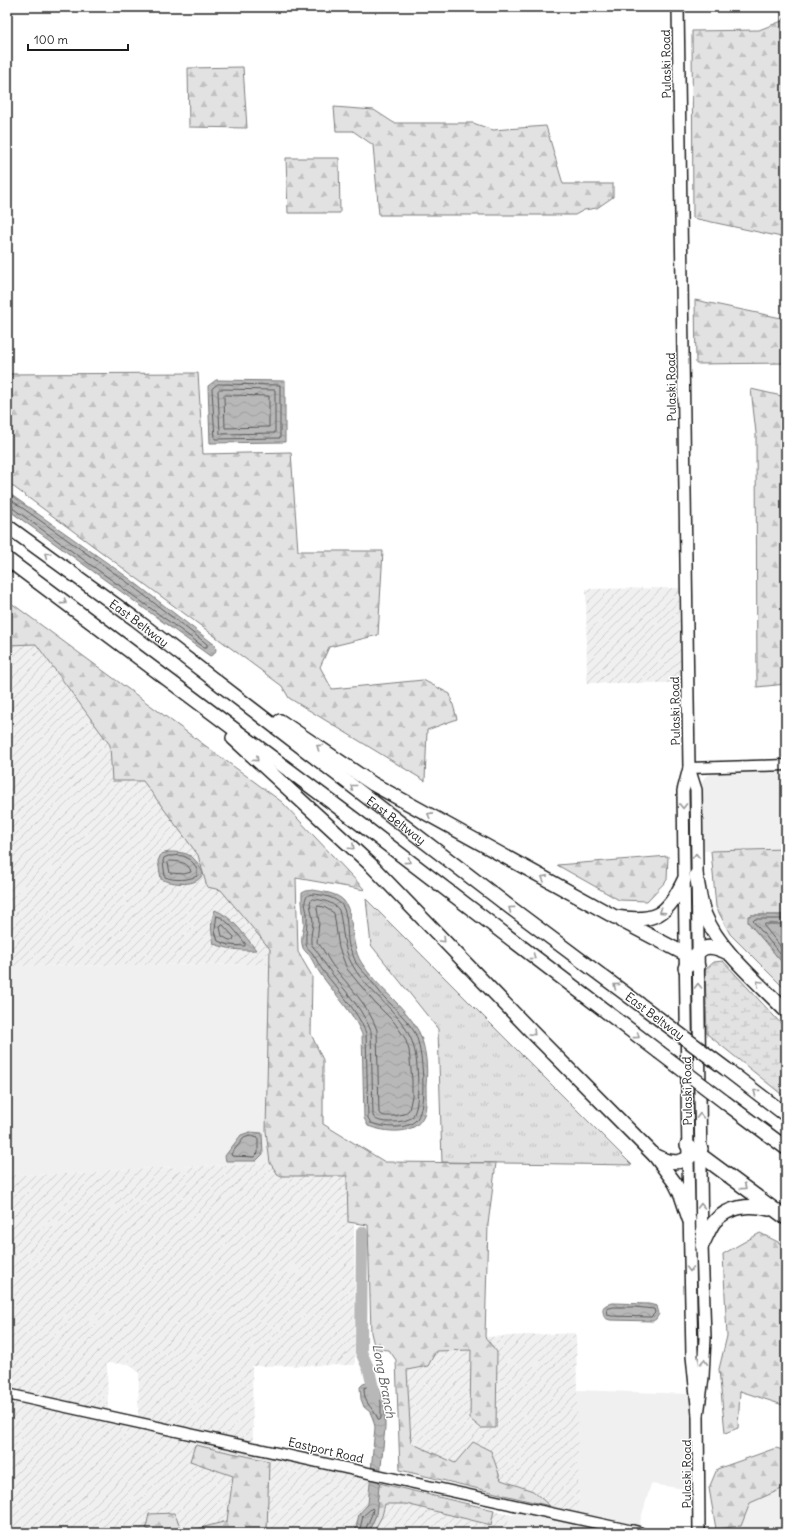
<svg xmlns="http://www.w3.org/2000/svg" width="793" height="1540" font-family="Delius,sans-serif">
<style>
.built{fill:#f0f0f0}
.industrial{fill:url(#industrial-furrows)}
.grass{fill:url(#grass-tufts);stroke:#7f7f7f}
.forest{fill:url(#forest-firs);stroke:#7f7f7f}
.wetland{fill:url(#wetland-marsh);stroke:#7f7f7f}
.water{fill:url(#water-waves);stroke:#7a7a7a}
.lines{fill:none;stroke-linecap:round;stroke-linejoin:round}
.shore{stroke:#5a5a5a;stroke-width:1}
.river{stroke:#b8b8b8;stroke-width:12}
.secondary-casing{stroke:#1c1c1c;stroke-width:13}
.primary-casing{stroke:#1c1c1c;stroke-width:14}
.highway-casing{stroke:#1c1c1c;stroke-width:16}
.secondary{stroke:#fff;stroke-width:10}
.primary{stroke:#fff;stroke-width:11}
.highway{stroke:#fff;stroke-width:13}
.highway-bridge-casing{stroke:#1c1c1c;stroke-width:16;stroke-linecap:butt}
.highway-bridge{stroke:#fff;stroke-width:13}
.oneway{stroke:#999}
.labels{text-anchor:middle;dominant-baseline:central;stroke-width:3;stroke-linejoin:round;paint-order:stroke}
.street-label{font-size:12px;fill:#1c1c1c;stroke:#fff}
.water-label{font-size:13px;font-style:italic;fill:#5a5a5a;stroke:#fff}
</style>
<defs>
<pattern id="industrial-furrows" width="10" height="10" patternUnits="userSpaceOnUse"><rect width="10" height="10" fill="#f0f0f0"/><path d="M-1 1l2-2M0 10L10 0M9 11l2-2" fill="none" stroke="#cdcdcd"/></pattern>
<pattern id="grass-tufts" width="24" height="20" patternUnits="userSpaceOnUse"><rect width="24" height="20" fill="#e2e2e2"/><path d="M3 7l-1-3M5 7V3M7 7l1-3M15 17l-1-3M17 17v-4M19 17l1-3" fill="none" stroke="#c1c1c1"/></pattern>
<pattern id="forest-firs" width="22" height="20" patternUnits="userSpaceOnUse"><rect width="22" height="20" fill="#e2e2e2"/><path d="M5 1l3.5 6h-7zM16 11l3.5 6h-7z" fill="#c1c1c1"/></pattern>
<pattern id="wetland-marsh" width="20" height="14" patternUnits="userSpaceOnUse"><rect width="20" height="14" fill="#e2e2e2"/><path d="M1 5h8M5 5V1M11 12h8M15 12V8" fill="none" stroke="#c1c1c1"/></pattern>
<pattern id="water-waves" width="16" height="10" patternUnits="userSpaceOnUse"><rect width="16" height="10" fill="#b8b8b8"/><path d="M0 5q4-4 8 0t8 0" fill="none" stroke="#9e9e9e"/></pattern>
</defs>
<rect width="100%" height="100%" fill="#fff"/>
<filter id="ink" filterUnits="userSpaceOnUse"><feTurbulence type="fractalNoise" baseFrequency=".025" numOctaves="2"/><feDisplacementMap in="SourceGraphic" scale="8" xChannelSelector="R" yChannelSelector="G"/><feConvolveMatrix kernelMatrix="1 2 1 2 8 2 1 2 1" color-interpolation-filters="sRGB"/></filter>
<g filter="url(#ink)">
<g class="built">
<path d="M751,770H786V849L700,851V789L702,781L706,776L714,773Z"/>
<path d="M270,964L266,1131L270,1163L108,1170L105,1173L15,1175L7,1166V966Z"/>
<path d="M576,1390L690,1394L692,1408V1490L651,1484L638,1529L579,1516Z"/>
<path d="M786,1487V1533H740L741,1526L750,1503Z"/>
<path d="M524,1511L614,1533H503L512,1515Z"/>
</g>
<g class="industrial">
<path d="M679,588L681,683H587L586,589Z"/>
<path d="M36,644L110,745L112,781H143L198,855L207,887L221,889L270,949V964L7,966V645Z"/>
<path d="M270,1163L279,1176H347L348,1222L354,1223L355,1365L252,1366L253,1444L138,1418L139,1373L129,1364L107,1363L108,1412L7,1390V1166L15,1175L105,1173L108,1170Z"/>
<path d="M576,1333L579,1516L550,1506L533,1491L501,1480L491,1451L474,1442L455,1463L411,1443L407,1370L428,1366L436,1351L471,1350L470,1419L497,1352L485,1337Z"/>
<path d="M7,1398L366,1478L369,1481L368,1504L359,1514L355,1533H267L269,1461H190L233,1476L227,1521L193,1530L181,1528L174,1513L146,1528L153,1533H7Z"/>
<path d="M385,1504H406L491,1525L494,1510L512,1515L503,1533H373L382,1516Z"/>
</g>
<path class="grass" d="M366,899L632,1165L442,1162L438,1029L371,945Z"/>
<g class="forest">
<path d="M786,16V238L693,218L692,31L759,30L782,21Z"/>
<path d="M243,67L247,128L189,127L188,68Z"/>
<path d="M334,107L374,110L394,123H473L493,130L546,126L563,184H613V197L597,208L584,210L575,215H379L373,145L353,131H336Z"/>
<path d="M286,158H339L340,213H288Z"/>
<path d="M695,300L786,319V363L696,364Z"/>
<path d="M198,373L203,454L291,452L298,551H383L378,635L329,647L320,667L332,689L423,680L450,694L457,719L427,730L425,781L289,698L282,686L7,482V374Z"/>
<path d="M751,389L786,397V684L757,687L756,433Z"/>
<path d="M7,600L282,802L365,890L296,878L298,952L312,976L311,1034L323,1060V1124L385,1162L496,1163L488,1224L485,1337L497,1352L496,1428H481L470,1419L471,1350L436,1351L428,1366L407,1370L411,1443L455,1463L473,1442L491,1451L501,1480L533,1491L550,1506L400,1470L396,1360L389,1350L375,1349L371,1333L368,1225L348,1222L347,1176H279L270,1163L266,1131L270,949L221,890L207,887L198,855L143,781H112L110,745L36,644L7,645Z"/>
<path d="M786,849V915H751L748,922L786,967V990L730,934L716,907L711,851Z"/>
<path d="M668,856L667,880L647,901L619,900L557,865Z"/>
<path d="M760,1233L786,1246V1406L740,1391L738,1428L725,1433L719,1369L727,1336L723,1254Z"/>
<path d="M195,1445L269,1461L267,1533H153L146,1528L149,1514L174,1513L181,1528L193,1530L227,1521L233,1476L190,1461Z"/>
<path d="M776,1448L786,1451V1487L750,1503L741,1526L716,1529L709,1488L717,1469Z"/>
<path d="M379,1483L494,1510L491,1525L406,1504H385L382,1516L373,1533H368L376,1515Z"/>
</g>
<path class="wetland" d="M723,961L786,1029V1098L707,1034L705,970L714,962Z"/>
<g class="water">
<path d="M216,380L285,381V442L210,443L208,386Z"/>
<path d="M7,492L130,579L215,645L216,650L214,654L210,656L7,509Z"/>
<path d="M169,852C189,852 194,855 203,873C198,888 172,884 161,879L158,861L161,854Z"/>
<path d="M313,890C324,892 337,893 344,901C354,913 350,944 361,962C376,987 405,1005 419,1032C426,1047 428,1069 426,1085C426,1095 427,1106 424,1115C415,1137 385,1132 368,1126L364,1118L362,1034C350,1005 324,985 311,958C309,954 305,952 303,948C300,940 303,932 304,924C304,913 301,904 302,893L306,891Z"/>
<path d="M215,910C233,917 244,935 256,950C241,951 228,949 214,944C211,931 210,922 215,910Z"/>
<path d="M751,915H786V967L748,922V916Z"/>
<path d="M250,1132L262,1133L263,1154L256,1161H226L225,1156L241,1135Z"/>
<path d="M613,1303L649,1304L657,1306L659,1314L656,1319L653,1321L610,1320L605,1318C601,1308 602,1305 613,1303Z"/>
<path d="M376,1381L385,1401V1428L376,1515L368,1533H355L359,1514L368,1504L375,1427L373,1419L370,1412L364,1407L361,1399L360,1387L363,1384Z"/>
</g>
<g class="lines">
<g class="shore">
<path d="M218,384L280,385V438L215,439L212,389Z"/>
<path d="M220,389L275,390V433L220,434L218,391Z"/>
<path d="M226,395L269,396V427L225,428L224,397Z"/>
<path d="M7,497L127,582L207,644V647H204L11,507H7"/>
<path d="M169,856C173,856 179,855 183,856C191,859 199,867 197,876C189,880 174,881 165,877L163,861L164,858Z"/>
<path d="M169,861C178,861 189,862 191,872L184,874L170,873L168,863Z"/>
<path d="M313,894C323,895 334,897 341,904C349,913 346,934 349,946C351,951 354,957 356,963C359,968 364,972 368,977C373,983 378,990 383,996C394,1008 407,1019 415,1033C423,1049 427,1105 417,1119C408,1131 383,1127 371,1123L368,1118L366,1033C357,1010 339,991 324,972C319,966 317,960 313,954C311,951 308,949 307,947C304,940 308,923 307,913C305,904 302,895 313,894Z"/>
<path d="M313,899C323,900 333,902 339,910C344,929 342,948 353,966C369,995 406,1014 414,1048C418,1061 421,1108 412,1117C408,1121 398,1122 392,1122C386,1122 376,1122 373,1116L371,1031C360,1002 333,980 318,953C316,949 312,947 311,943C310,936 313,928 313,921C312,915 311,909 310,903L311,900Z"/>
<path d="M318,906L324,907L334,913L339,948L347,969L374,1002L394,1022L405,1038L409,1050L412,1080V1096L409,1110L404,1114L393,1116H384L379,1113L377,1030C369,1006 348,985 333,966C327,958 324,949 317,942L319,922L317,908Z"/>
<path d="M217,916C226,917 239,936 245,943V946L228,945L218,941L215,931Z"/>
<path d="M786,919H755L753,921L786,961"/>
<path d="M786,924H765L764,926L786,953"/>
<path d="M223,925L234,937L233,940H229L222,936L220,927Z"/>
<path d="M251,1136L258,1138V1153L254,1157L232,1156L231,1154L244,1138Z"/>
<path d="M614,1307H635L654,1309L655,1313L651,1317L611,1316L608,1315L607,1309Z"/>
<path d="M372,1386L374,1387L381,1402V1418L380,1420L378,1419C372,1405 364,1406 364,1388Z"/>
<path d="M359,1533L363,1516L372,1508L373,1509L372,1514L364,1533"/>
</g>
<path class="river" d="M362,1232L361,1352L369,1370L375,1397"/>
<g class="secondary-casing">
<g id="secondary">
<path d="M689,768L786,765"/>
<path d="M7,1394L633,1531"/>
</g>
</g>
<g class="primary-casing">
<g id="primary">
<path d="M678,7L689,768L696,790L702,1245L705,1338L703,1377L698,1415"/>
<path d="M689,768L683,791L688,1159L692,1356L698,1415L699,1533"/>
<path d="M633,1531L640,1533"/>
</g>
</g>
<g class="highway-casing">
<g id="highway">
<path id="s1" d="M7,526L135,619L511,908L658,1018"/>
<path d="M7,559L354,819L659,1052"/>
<path d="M280,721L373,784L615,917C655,923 667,916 684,880"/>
<path d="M233,738L370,864L532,1032L655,1156L675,1183L681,1195L689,1219"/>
<path d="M696,875C699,888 700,903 705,915C719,950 760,984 786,1011"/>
<path d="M622,921L685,954L698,967"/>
<path d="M685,968C701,947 705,941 730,954"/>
<path d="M726,1069L786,1115"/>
<path d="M726,1103L786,1148"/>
<path d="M687,1145L786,1218"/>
<path d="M655,1156C677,1166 682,1163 701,1149"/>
<path d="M702,1245C706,1238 709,1229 714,1222C728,1206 750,1204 769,1209"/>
</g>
</g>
<use href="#secondary" class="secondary"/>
<use href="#primary" class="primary"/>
<use href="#highway" class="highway"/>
<g class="highway-bridge-casing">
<g id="highway-bridge">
<path d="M658,1018L726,1069"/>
<path d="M659,1052L726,1103"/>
</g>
</g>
<use href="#highway-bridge" class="highway-bridge"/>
</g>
<defs><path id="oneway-chevron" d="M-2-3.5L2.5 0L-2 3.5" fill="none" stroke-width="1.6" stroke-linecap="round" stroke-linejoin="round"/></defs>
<g class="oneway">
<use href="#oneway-chevron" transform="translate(47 555) rotate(-144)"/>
<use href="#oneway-chevron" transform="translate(64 602) rotate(37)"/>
<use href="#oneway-chevron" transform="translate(319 747) rotate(-146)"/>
<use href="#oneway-chevron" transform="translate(256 759) rotate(42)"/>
<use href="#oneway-chevron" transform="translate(353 787) rotate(-142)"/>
<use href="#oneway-chevron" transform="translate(683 806) rotate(89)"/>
<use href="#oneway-chevron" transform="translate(430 815) rotate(-151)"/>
<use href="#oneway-chevron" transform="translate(352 847) rotate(43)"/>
<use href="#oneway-chevron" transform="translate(696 856) rotate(-90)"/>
<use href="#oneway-chevron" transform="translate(408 861) rotate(37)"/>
<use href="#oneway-chevron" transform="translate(544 878) rotate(-151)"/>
<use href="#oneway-chevron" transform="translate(511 909) rotate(-143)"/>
<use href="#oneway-chevron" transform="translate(662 911) rotate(147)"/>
<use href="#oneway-chevron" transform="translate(443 940) rotate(46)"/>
<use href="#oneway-chevron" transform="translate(533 957) rotate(37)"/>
<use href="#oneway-chevron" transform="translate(759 983) rotate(-134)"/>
<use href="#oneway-chevron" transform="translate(616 986) rotate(-143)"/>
<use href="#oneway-chevron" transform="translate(698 986) rotate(-91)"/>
<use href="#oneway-chevron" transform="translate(533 1033) rotate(46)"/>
<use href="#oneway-chevron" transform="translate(637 1036) rotate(37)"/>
<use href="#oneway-chevron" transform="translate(756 1092) rotate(-143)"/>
<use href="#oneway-chevron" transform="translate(700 1116) rotate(-91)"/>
<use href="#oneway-chevron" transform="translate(744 1187) rotate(37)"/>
<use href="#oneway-chevron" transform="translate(701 1206) rotate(-91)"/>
<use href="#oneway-chevron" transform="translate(690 1269) rotate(89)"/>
<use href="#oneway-chevron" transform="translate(704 1362) rotate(-86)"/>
</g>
</g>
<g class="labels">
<g class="street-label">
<text transform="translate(666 64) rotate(-91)">Pulaski Road</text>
<text transform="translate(671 387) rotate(-91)">Pulaski Road</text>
<text stroke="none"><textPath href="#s1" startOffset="164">East Beltway</textPath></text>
<text transform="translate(675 711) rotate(-91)">Pulaski Road</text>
<text stroke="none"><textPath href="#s1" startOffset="488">East Beltway</textPath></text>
<text transform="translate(655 1016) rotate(37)">East Beltway</text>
<text transform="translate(687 1091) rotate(-91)">Pulaski Road</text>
<text transform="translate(326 1450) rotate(13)">Eastport Road</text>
<text transform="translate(686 1474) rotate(-90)">Pulaski Road</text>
</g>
<g class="water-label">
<text transform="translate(384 1381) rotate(79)">Long Branch</text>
</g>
</g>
<rect width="793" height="1540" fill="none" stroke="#fff" stroke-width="24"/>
<rect x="12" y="12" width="769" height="1516" fill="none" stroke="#1c1c1c" stroke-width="1.5" filter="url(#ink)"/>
<path d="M28 44v6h100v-6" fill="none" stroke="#1c1c1c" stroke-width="2"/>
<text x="34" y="44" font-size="12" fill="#1c1c1c" stroke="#ffffff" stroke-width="3" paint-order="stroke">100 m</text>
</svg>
